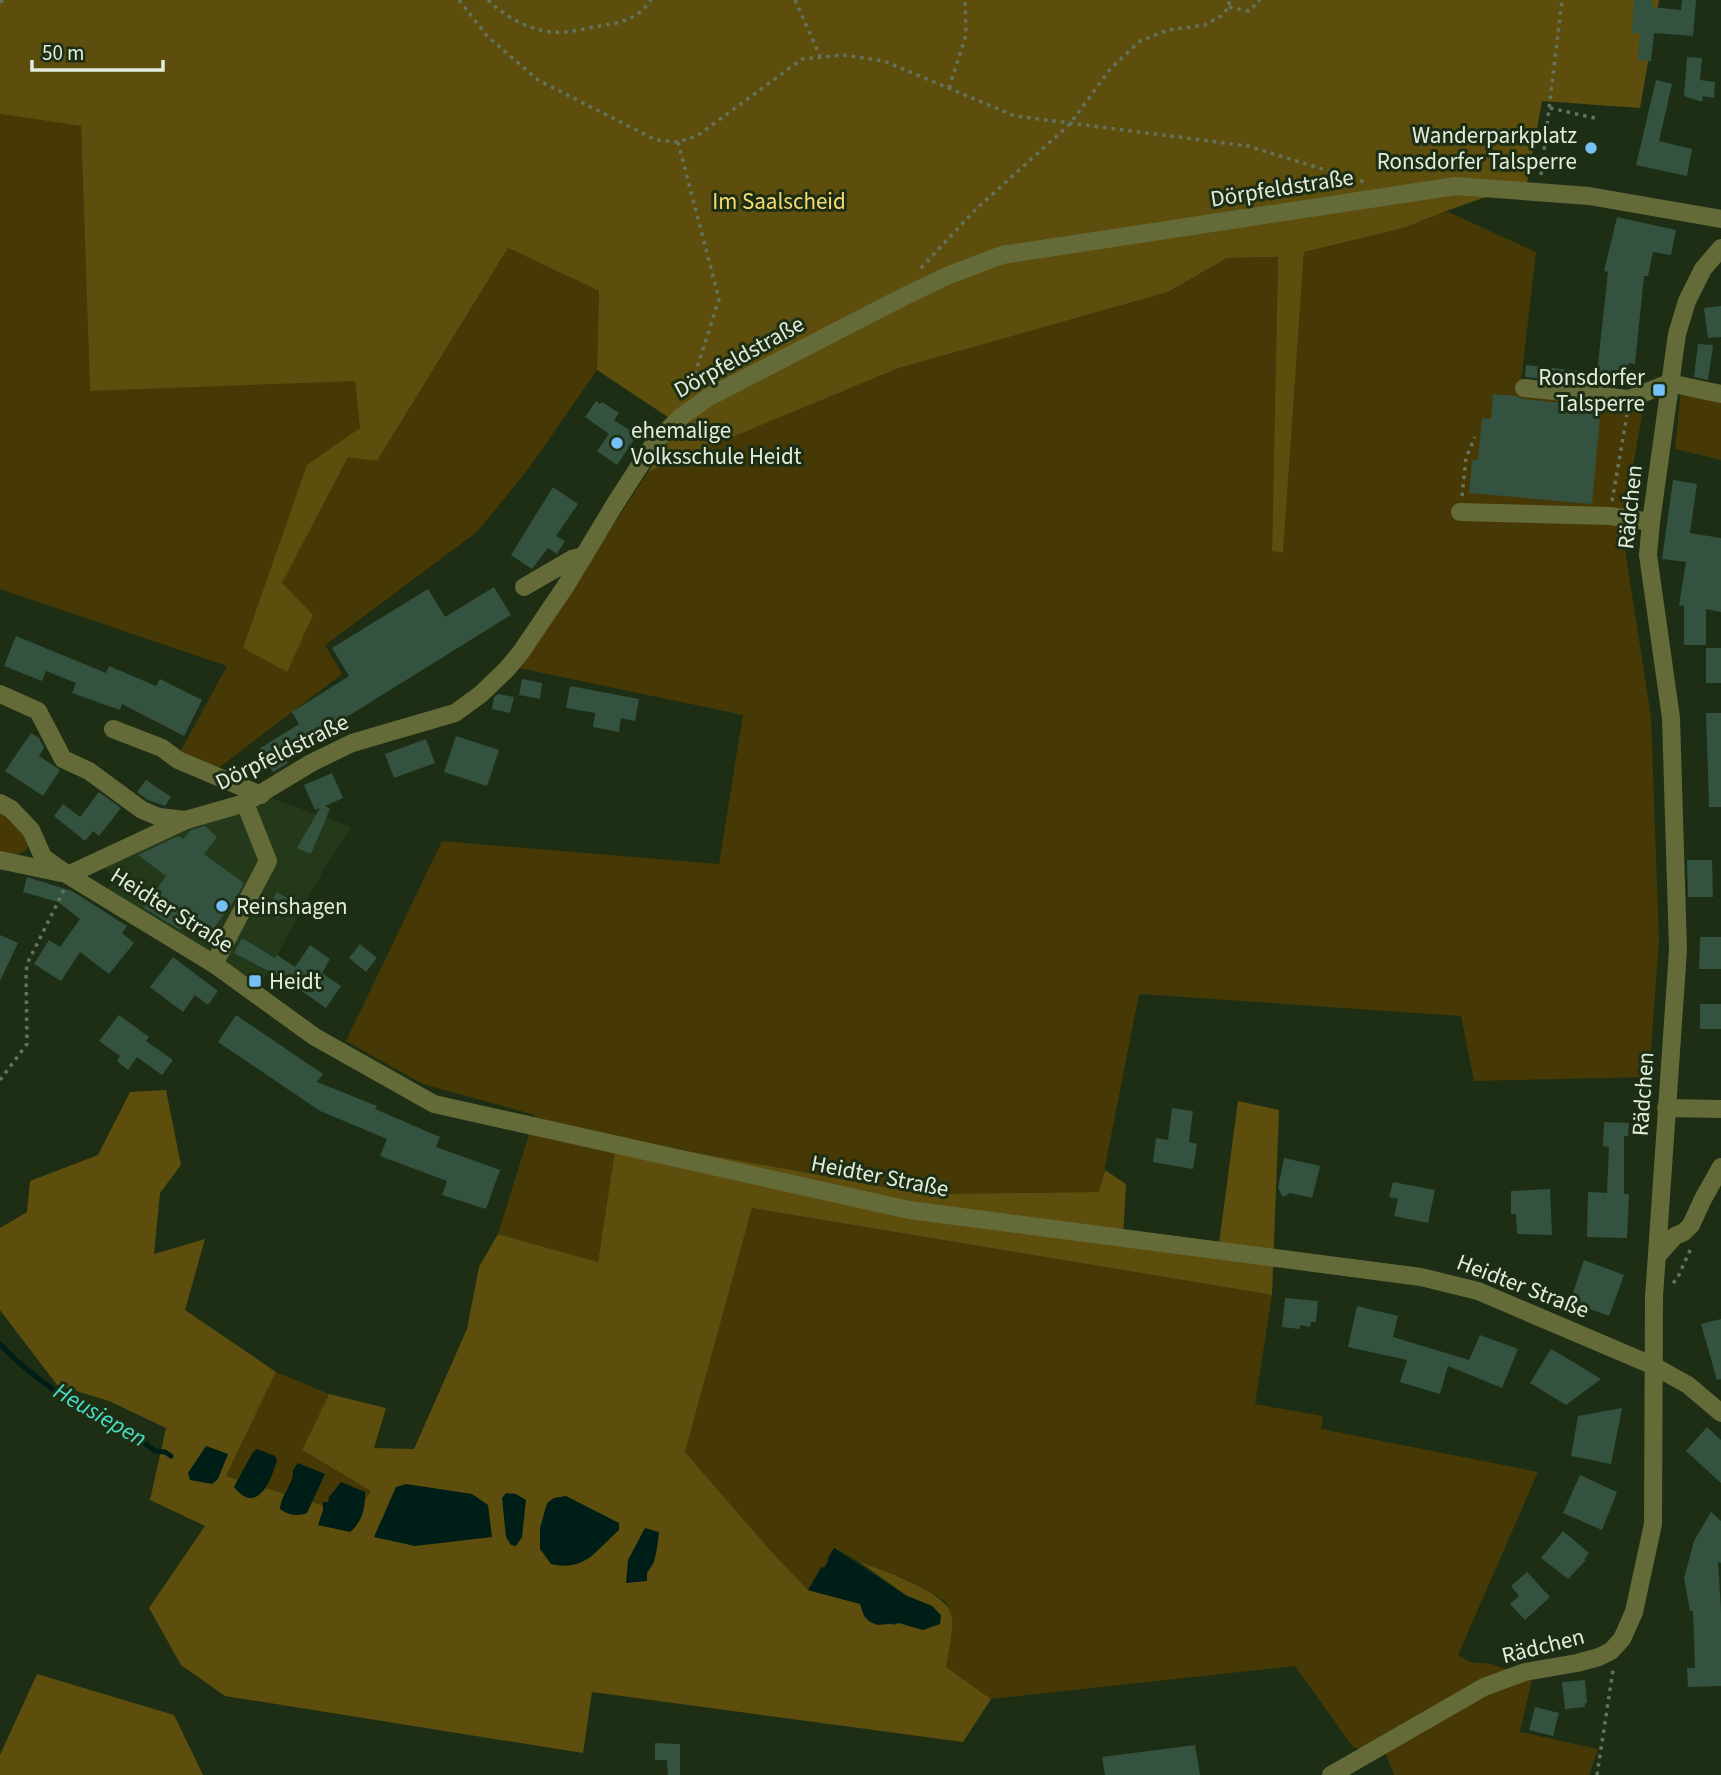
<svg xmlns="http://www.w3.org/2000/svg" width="1721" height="1775" font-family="'Source Sans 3',sans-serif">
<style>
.built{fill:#24391a}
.green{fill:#463905}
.forest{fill:#5d4e0d}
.water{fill:#001e18}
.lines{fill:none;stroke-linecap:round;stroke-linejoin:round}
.stream{stroke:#001e18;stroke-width:5}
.building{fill:#335240}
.path{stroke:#64735e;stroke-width:3.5;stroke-dasharray:3.5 5;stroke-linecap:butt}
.minor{stroke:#646b39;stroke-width:18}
.poi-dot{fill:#75c0f6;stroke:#1d2e15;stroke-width:2.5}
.labels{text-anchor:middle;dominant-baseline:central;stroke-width:6;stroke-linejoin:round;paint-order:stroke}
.poi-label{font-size:23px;fill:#e1eddd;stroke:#1d2e15;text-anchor:start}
.street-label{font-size:23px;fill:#e1eddd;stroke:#1d2e15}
.park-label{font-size:23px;fill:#f9dc71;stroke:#1d2e15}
.water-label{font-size:24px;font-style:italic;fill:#49dfc5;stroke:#1d2e15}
</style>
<rect width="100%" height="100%" fill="#1d2e15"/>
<path class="built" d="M268,797L351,827L328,862L261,984L106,891L114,877L99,863Z"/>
<g class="green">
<path d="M0,114L81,126L90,391L355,380L360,428L243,648L313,615L281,584L348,456L377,461L508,248L599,291L597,370L529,468L477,532L325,645L342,674L216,770L178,756L227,666L0,589Z"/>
<path d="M1446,211L1536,252L1520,390L1644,403L1622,530L1651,717L1659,940L1649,1077L1474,1081L1461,1016L1139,994L1100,1192L922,1194L618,1138L598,1262L498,1234L535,1115L423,1084L346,1041L442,841L719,864L743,715L519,668L648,472L899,368L1168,292L1227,258L1278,257L1272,550L1283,553L1304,252L1404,228Z"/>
<path d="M1681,390L1721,399V460L1675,449Z"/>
<path d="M0,806C8,814 20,822 25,832C36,854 17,856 0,854Z"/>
<path d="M752,1208L1272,1295L1255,1404L1323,1416L1321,1429L1538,1472L1458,1655L1470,1662L1492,1664L1532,1679L1520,1732L1598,1749L1589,1775H1394L1386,1754L1353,1747L1295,1666L991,1699L946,1667L952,1615L945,1601L913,1582L858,1561L834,1548L824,1568L821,1567L808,1590L770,1550L685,1452Z"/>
<path d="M276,1372L329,1394L302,1450L371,1491L354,1515L226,1476Z"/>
</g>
<g class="forest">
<path d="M0,0H1659L1640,108L1542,101L1527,183L1446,211L1404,228L1304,252L1283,553L1272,551L1278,257L1227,258L1168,292L899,368L648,472L680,425L597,370L599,291L508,248L377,461L348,457L282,583L313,615L287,672L243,648L307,465L360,428L355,381L90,391L81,126L0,114Z"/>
<path d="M166,1090L181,1165L160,1193L154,1254L205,1239L185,1310L276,1372L226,1476L354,1515L371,1491L302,1450L329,1394L386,1408L374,1448L414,1449L467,1329L479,1267L498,1234L598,1262L617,1138L922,1194L1099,1192L1105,1170L1126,1184L1123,1237L1218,1251L1238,1101L1279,1110L1272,1295L752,1208L685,1452L770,1550L808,1590L861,1604L893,1625L899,1623L923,1630L932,1606L907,1596L858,1561C881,1570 943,1590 951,1613C955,1624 948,1654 946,1667L991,1699L963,1742L592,1692L583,1753L225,1696L181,1665L149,1608L205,1526L150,1500L166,1428L109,1401L57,1385L0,1310V1228L27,1212L30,1181L98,1155L130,1092Z"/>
<path d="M37,1674L174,1715L203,1775H0V1755Z"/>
</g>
<g class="water">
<path d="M206,1446L228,1454L218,1479L212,1484L190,1480L188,1473Z"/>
<path d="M257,1449L275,1456L277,1460C271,1481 257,1516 234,1487L253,1452Z"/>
<path d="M298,1463L325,1474L307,1513C297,1517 288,1515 280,1509C281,1494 294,1484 293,1470Z"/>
<path d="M341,1482L365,1492C366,1506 362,1523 350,1532L318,1525L323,1510V1502H328L329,1497Z"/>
<path d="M406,1484L472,1494L488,1505L492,1537L415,1546L374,1537L396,1487Z"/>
<path d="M506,1493L516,1494L526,1500L522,1537L516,1546L511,1545L506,1537L502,1498Z"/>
<path d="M566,1496L619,1523V1530C596,1550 586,1572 551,1564L540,1549V1528L547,1503L554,1498Z"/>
<path d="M645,1528L659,1532L657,1548L654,1562L647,1573V1581L626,1583L628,1560Z"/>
<path d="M834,1548L907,1596L932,1606L941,1615L940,1624L923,1630L899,1623L878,1625L870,1622L864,1616L860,1604L808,1590L822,1567L824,1568L829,1561L828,1558Z"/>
</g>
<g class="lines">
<path class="stream" d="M0,1344C18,1365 88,1420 114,1422L117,1426L141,1440L155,1451L165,1452L171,1456"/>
</g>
<g class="building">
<path d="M1634,0H1652V7L1681,10L1682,0H1696L1693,36L1654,33L1651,61L1638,60L1640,33H1632Z"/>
<path d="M1687,57L1702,58L1700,80L1715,82L1714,98L1703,96L1702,102L1684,96Z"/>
<path d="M1656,80L1672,84L1659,141L1692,149L1687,176L1636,165Z"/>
<path d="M1617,217L1676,230L1671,255L1653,252L1648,276H1644L1635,364L1629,363L1627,387L1525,377L1526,365L1597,373L1608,272L1604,271Z"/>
<path d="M1721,306V337L1708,338L1704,308Z"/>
<path d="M1698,344L1713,345L1708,380L1694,377Z"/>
<path d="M1493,394L1516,396L1523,399L1601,407L1592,504L1469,493L1472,460H1478L1482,418L1491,419Z"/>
<path d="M596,401L600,404L602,402L619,413L614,420L637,435L617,465L597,451L609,434L585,417Z"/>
<path d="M1673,480L1697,484L1690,533L1721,538V612L1706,609V645H1684V606L1679,605L1686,562L1662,559Z"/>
<path d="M553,487L578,504L556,536L565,541L557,554L548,548L532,569L511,555Z"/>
<path d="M494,587L511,615L284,756L288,763L273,772L259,749L299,724L292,712L349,676L332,648L428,589L445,617Z"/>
<path d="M16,636L106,673L109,666L156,686L160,679L202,700L184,736L122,704L120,710L72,693L76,683L46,671L42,681L4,666Z"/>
<rect x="1706" y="648" width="15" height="35"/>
<path d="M522,679L542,683L540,699L519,695Z"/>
<path d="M570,686L639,699L635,721L621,718L619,732L593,727L595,713L566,708Z"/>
<path d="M498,694L514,697L510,713L492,709L494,697Z"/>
<path d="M1706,713H1721V807H1709Z"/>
<path d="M31,733L39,738L44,748L39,756L60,770L43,796L5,771Z"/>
<path d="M456,736L499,750L487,786L444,772Z"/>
<path d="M426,739L435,763L394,778L385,754Z"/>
<path d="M332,773L343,798L325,806L330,809L311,854L297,848L320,808L315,810L304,785Z"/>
<path d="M146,780L171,797L165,806L148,800L137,792Z"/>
<path d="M99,792L121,808L99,836L93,831L85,841L54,816L63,804L80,817Z"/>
<path d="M205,826L217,837L204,854L244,883L234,901L208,936L187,920L180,930L144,908L166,876L138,855L178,836L183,839L191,830Z"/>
<path d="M1687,860H1712L1713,897H1688Z"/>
<path d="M27,877L72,891L127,926L122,933L134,943L109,974L80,952L61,981L34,964L49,940L60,947L80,919L58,902L23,892Z"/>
<path d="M277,892L290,900L278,919L265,911Z"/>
<path d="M0,935L18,943L0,981Z"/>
<path d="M1700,937H1721V969H1699Z"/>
<path d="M242,938L275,958L277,955L295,967L310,945L330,959L322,973L341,986L326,1008L284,979L234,953Z"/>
<path d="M360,944L377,958L366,972L349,958Z"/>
<path d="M173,957L218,991L208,1005L195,995L183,1012L150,987Z"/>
<rect x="1700" y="1004" width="21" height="25"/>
<path d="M119,1015L149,1037L146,1041L173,1060L162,1075L137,1057L128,1070L117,1061L120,1056L99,1041Z"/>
<path d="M236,1015L323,1074L317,1082L377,1106L375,1109L440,1137L436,1147L500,1170L486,1209L442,1195L447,1181L380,1156L387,1139L320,1111L218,1042Z"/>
<path d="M1172,1108L1193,1111L1189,1142L1197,1144L1193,1169L1153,1162L1156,1138L1168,1140Z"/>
<path d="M1604,1122L1629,1123L1628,1136H1624V1194H1629L1627,1238L1587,1237L1588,1192L1607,1193L1609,1147L1603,1146Z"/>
<path d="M1284,1158L1320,1166L1312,1198L1290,1193L1283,1197L1278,1188Z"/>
<path d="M1393,1182L1435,1190L1428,1223L1394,1216L1398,1199L1389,1197Z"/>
<path d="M1550,1189L1552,1235L1517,1234L1516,1214H1511V1191Z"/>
<path d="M1584,1260L1624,1275L1609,1316L1570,1302Z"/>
<path d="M1285,1298L1318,1301L1316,1322H1311L1310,1327L1300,1325V1329L1282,1327Z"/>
<path d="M1357,1306L1398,1316L1393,1337L1469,1360L1480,1335L1518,1349L1502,1388L1448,1366L1440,1394L1400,1382L1407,1360L1348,1347Z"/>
<path d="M1721,1319V1379L1717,1380L1701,1324Z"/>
<path d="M1551,1349L1565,1357L1601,1379L1566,1405L1530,1383Z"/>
<path d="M1622,1408L1611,1464L1571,1456L1578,1416Z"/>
<path d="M1707,1427L1721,1440V1483L1686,1451Z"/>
<path d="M1580,1475L1617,1492L1602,1530L1563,1513Z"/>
<path d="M1711,1512L1721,1521V1563L1718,1562L1721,1610V1686L1688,1687L1687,1668H1695L1693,1611H1690L1684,1578L1694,1541Z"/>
<path d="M1563,1531L1589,1553L1584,1559L1586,1560L1568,1579L1541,1558Z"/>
<path d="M1527,1572L1550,1597L1525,1620L1510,1604L1519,1596L1511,1586Z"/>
<path d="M1585,1680L1587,1703H1585V1707L1565,1709L1562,1682Z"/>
<path d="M1535,1707L1559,1713L1553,1736L1529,1730Z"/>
<path d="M655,1743L680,1744V1775H668L667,1760H655Z"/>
<path d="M1195,1745L1200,1775H1105L1102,1757Z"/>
</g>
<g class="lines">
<g class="path">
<path d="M459,0L487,36L538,80L656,140L678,142L697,136L802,59L844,55L884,61L1015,116L1248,146L1364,182"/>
<path d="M488,0C506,18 536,34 561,32C574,32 587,28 599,26C621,23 638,19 651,0"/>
<path d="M795,0L820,56"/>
<path d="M0,2L5,0"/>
<path d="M1229,7L1249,11L1260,0"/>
<path d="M949,88L966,35L965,0"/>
<path d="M1550,108L1599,119"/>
<path d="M678,142L719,299L691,387"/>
<path d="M1541,175L1562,0"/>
<path d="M921,268L975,210L1070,124L1111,68L1140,41L1168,30L1205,25L1221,16L1229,7V0"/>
<path d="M1462,496L1466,458L1475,437"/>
<path d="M1612,501L1627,415"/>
<path d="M0,1080L27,1044L26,971L28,962L64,890"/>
<path d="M1673,1283L1677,1279L1692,1246"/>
<path d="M1597,1775L1613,1670"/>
</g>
<g class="minor">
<path d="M1524,388L1629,399L1669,383L1721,394"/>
<path d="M1460,512L1610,516L1651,522"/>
<path d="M524,587L572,559L584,556"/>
<path d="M0,694L38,711L63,759L89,771L142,810L159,817L186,820"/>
<path d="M113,729L162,748L178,760L261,795"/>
<path d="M0,803L11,809L31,830L43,857L68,875L214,964L315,1037L434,1104L909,1210L1421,1277L1478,1291L1654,1366L1688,1385L1721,1413"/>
<path d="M0,860L61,873"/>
<path d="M68,875L186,820L245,803L311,763L352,743L455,713L481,694L507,669L521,652L565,587L615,504L655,442L682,416L709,397L903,297L949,275L1002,255L1456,186L1589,196L1721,219"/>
<path d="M214,964L268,861L245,803"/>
<path d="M1666,1108L1721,1109"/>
<path d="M1657,1256L1675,1236L1684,1232L1691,1225L1703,1199L1721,1167"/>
<path d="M1331,1775L1484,1687L1525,1672L1577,1663L1599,1657L1611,1651L1622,1639L1634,1612L1653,1524L1654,1297L1678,950L1671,718L1648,555L1651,522L1677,334L1687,301L1703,269L1721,248"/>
</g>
</g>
<g class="poi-dot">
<circle cx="1591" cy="148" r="7"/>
<rect x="1652" y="383" width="14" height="14" rx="3.5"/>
<circle cx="617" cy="443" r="7"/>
<circle cx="222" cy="906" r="7"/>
<rect x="248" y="974" width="14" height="14" rx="3.5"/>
</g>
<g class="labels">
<g class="poi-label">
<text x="1577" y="135" text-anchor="end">Wanderparkplatz<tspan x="1577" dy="26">Ronsdorfer Talsperre</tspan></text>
<text x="1645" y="377" text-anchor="end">Ronsdorfer<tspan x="1645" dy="26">Talsperre</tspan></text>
<text x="631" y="430">ehemalige<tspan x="631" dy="26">Volksschule Heidt</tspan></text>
<text x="236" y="906">Reinshagen</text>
<text x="269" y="981">Heidt</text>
</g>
<g class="street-label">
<text transform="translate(1282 188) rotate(-9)">Dörpfeldstraße</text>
<text transform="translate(739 357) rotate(-29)">Dörpfeldstraße</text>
<text transform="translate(1630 507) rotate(-84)">Rädchen</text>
<text transform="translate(282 752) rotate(-26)">Dörpfeldstraße</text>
<text transform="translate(172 910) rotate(32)">Heidter Straße</text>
<text transform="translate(1643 1094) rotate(-86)">Rädchen</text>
<text transform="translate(880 1176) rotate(11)">Heidter Straße</text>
<text transform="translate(1523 1286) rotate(21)">Heidter Straße</text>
<text transform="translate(1543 1646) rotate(-14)">Rädchen</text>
</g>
<g class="park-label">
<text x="779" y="201">Im Saalscheid</text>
</g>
<g class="water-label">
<text transform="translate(100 1415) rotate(30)">Heusiepen</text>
</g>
</g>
<path d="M32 60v10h131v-10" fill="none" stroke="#e1eddd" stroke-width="3.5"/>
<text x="42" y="60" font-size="21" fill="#e1eddd" stroke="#1d2e15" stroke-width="5" paint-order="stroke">50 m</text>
</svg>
